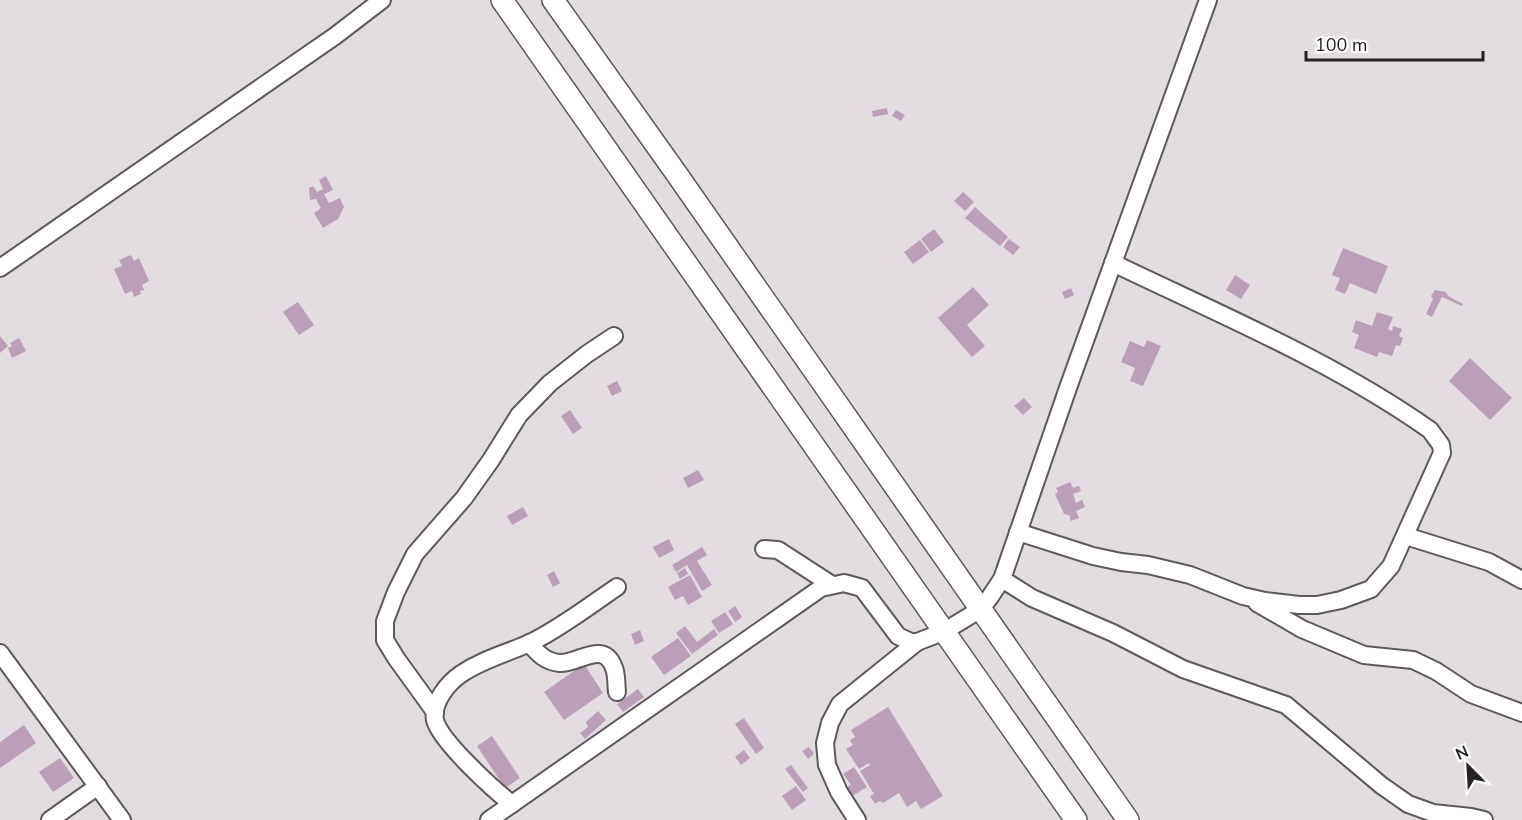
<svg xmlns="http://www.w3.org/2000/svg" width="1522" height="820" font-family="'Nunito Sans',sans-serif">
<style>
.building{fill:#bb9fb9}
.lines{fill:none;stroke-linecap:round;stroke-linejoin:round}
.minor-casing{stroke:#5d595d;stroke-width:20}
.major-casing{stroke:#5d595d;stroke-width:24}
.minor{stroke:#fff;stroke-width:16}
.major{stroke:#fff;stroke-width:21}
</style>
<rect width="100%" height="100%" fill="#e3dde2"/>
<g class="building">
<path d="M887,108L888,114L873,117L872,111Z"/>
<path d="M896,110L905,115L901,121L892,116Z"/>
<path d="M326,176L333,190L324,194L329,203L340,198L344,207L338,219L323,228L314,213L321,208L316,199L310,200L309,188L313,186L317,192L323,189L319,180Z"/>
<path d="M963,192L974,202L965,211L954,201Z"/>
<path d="M975,207L1008,237L1000,246L965,218Z"/>
<path d="M934,229L944,242L931,252L921,239Z"/>
<path d="M1009,239L1020,247L1013,255L1003,247Z"/>
<path d="M920,240L929,252L913,264L904,252Z"/>
<path d="M1343,248L1388,266L1376,294L1350,283L1345,294L1335,290L1340,278L1332,275Z"/>
<path d="M131,255L134,261L139,258L149,281L142,285L144,290L140,291L141,294L134,297L132,291L125,294L114,269L122,266L119,260Z"/>
<path d="M1235,275L1250,285L1241,299L1226,290Z"/>
<path d="M973,287L989,305L967,325L985,346L972,357L938,318Z"/>
<path d="M1071,288L1074,295L1065,299L1062,292Z"/>
<path d="M1435,290L1446,292L1448,296L1463,304L1462,306L1442,297L1432,317L1426,314L1433,299L1431,296Z"/>
<path d="M298,302L314,325L299,335L283,312Z"/>
<path d="M1377,312L1393,317L1388,329L1392,331L1393,326L1402,329L1399,336L1403,338L1400,346L1396,345L1392,356L1379,352L1377,357L1354,348L1359,335L1352,332L1356,320L1372,326Z"/>
<path d="M0,336L8,346L0,353Z"/>
<path d="M19,338L26,351L12,358L8,348L12,346L10,343Z"/>
<path d="M1147,340L1161,346L1143,386L1130,381L1135,368L1121,362L1130,341L1144,347Z"/>
<path d="M1470,358L1512,398L1490,420L1449,381Z"/>
<path d="M617,381L622,391L612,396L607,386Z"/>
<path d="M1024,398L1032,407L1023,415L1014,406Z"/>
<path d="M570,410L582,428L573,434L561,416Z"/>
<path d="M698,470L704,480L688,488L683,478Z"/>
<path d="M1070,482L1073,488L1079,486L1081,491L1073,494L1076,503L1082,500L1085,507L1076,511L1079,518L1071,521L1069,515L1064,514L1055,494L1058,492L1056,488Z"/>
<path d="M523,507L528,516L512,525L507,516Z"/>
<path d="M669,539L674,550L659,558L653,547Z"/>
<path d="M702,547L707,555L697,561L712,585L702,591L687,565L676,572L672,565Z"/>
<path d="M685,568L688,574L680,579L677,573Z"/>
<path d="M554,571L560,583L553,587L547,575Z"/>
<path d="M690,575L702,597L688,605L683,596L675,600L668,587Z"/>
<path d="M735,606L742,617L735,622L728,611Z"/>
<path d="M725,612L733,624L719,633L711,621Z"/>
<path d="M685,626L697,642L714,629L718,635L692,654L676,633Z"/>
<path d="M640,630L644,641L635,645L631,634Z"/>
<path d="M678,638L691,656L664,675L651,657Z"/>
<path d="M584,664L603,693L564,720L544,692Z"/>
<path d="M638,689L644,697L623,712L617,704Z"/>
<path d="M888,707L943,796L921,809L916,801L907,807L899,793L883,803L880,801L875,804L870,796L874,794L860,771L870,765L869,763L859,769L846,749L853,745L850,740L855,737L851,730Z"/>
<path d="M598,711L606,720L585,739L580,733L588,727L586,722Z"/>
<path d="M744,718L764,748L756,754L735,724Z"/>
<path d="M24,725L36,743L0,768V742Z"/>
<path d="M492,736L520,778L505,788L477,746Z"/>
<path d="M809,747L814,754L808,759L802,751Z"/>
<path d="M744,750L750,758L741,765L735,757Z"/>
<path d="M60,758L74,778L53,792L39,772Z"/>
<path d="M791,765L808,788L803,792L785,769Z"/>
<path d="M854,767L867,787L849,798L843,789L851,785L843,774Z"/>
<path d="M796,786L806,800L792,810L782,796Z"/>
</g>
<g class="lines">
<g class="minor-casing">
<g id="minor">
<path d="M0,268L335,36L382,0"/>
<path d="M1018,532L1093,556L1121,562L1148,565L1190,575L1243,596L1265,601L1299,605H1317L1341,600L1371,589L1391,566L1442,453L1441,445L1430,430C1332,361 1221,315 1113,263"/>
<path d="M1406,536L1489,562L1522,580"/>
<path d="M764,549L778,550L832,585"/>
<path d="M1002,579L1032,598L1113,633L1183,669L1286,705L1381,785L1408,804L1433,813L1471,817L1484,820"/>
<path d="M1257,603L1302,629L1364,655L1413,660L1436,671L1471,694L1522,713"/>
<path d="M529,643C538,654 546,662 560,663C578,664 604,639 614,668C617,675 616,685 617,692"/>
<path d="M0,653L122,820"/>
<path d="M435,712L396,658L385,640V621L396,592L415,554L464,498L491,460L519,415L550,383L587,354L614,336"/>
<path d="M512,804C494,790 440,741 435,720C432,702 448,683 461,674C483,659 508,653 532,642C562,627 589,606 617,587"/>
<path d="M50,820L98,786"/>
<path d="M489,820L821,588L844,583L862,588L898,636L911,642H917L943,632L981,609L990,597L1002,579L1069,385L1208,0"/>
<path d="M857,820L839,792L827,765L825,743L830,723L840,704L917,642"/>
</g>
</g>
<g class="major-casing">
<g id="major">
<path d="M502,0L1076,820"/>
<path d="M553,0L676,173L1128,820"/>
</g>
</g>
<use href="#minor" class="minor"/>
<use href="#major" class="major"/>
</g>
<g transform="translate(1468 766) rotate(336)" stroke="#ffffff" stroke-width="4.5" paint-order="stroke">
<path d="M0-4.5L10 22L0 15L-10 22Z" fill="#242223"/>
<text y="-9" font-size="16" font-weight="bold" text-anchor="middle" fill="#242223">N</text>
</g>
<path d="M1306 51v9h177v-9" fill="none" stroke="#242223" stroke-width="3"/>
<text x="1315" y="51" font-size="18" fill="#242223" stroke="#ffffff" stroke-width="4.5" paint-order="stroke">100 m</text>
</svg>
